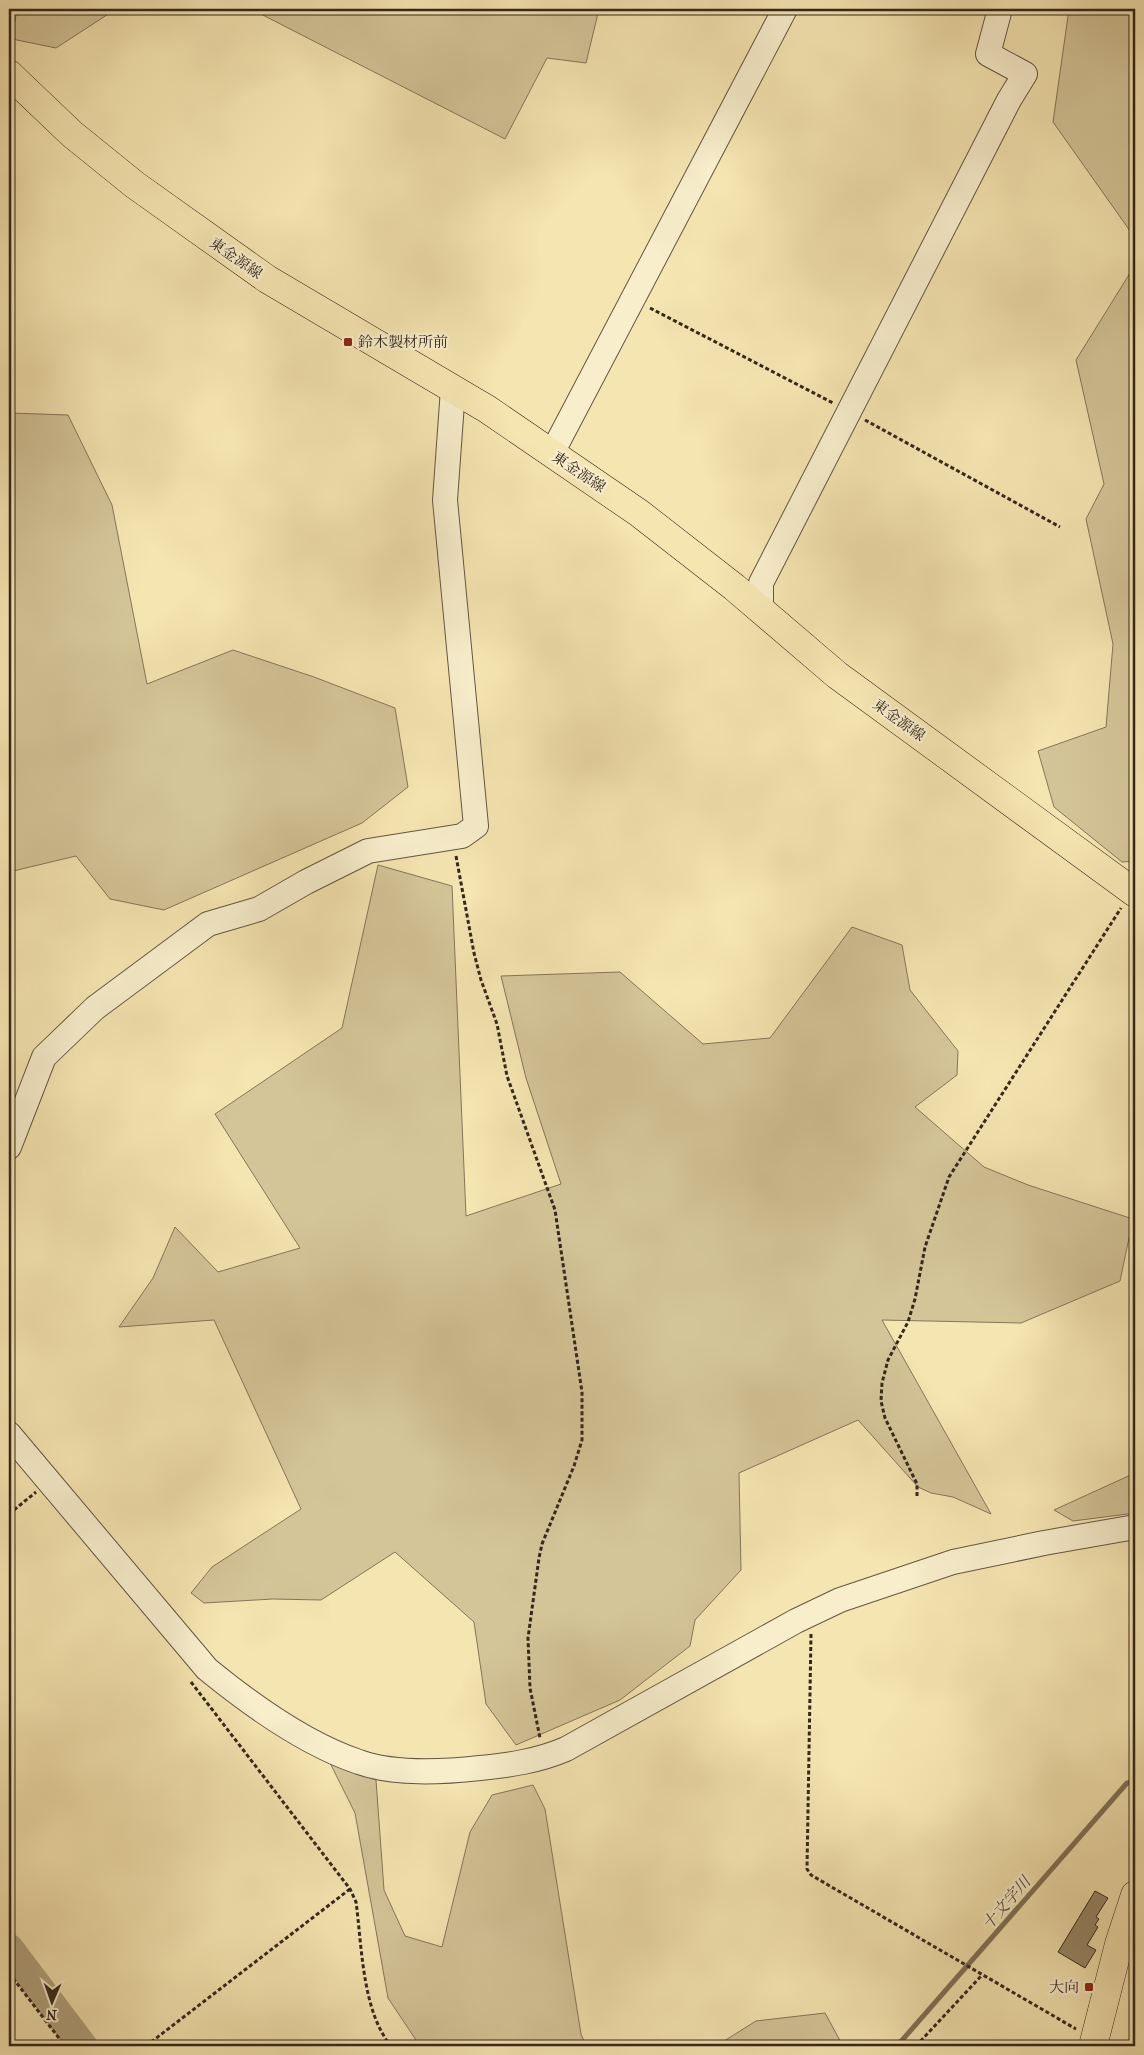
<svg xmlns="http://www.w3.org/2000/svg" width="1144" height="2055" font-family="'IM FELL French Canon','Noto Serif JP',serif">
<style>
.green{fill:#d4c598;stroke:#84765a}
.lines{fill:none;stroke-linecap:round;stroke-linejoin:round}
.stream{stroke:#807258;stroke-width:5}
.river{stroke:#b3a47f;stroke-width:29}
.building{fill:#988a6a;stroke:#34271d}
.minor-casing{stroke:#645642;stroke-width:26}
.major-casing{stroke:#34271d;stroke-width:29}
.path{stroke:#34271d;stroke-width:3;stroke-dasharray:4 2.5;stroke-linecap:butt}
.minor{stroke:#f8eecc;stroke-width:24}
.major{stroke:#f5e5b1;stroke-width:28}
.poi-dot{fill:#8f2418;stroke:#f8eecc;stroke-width:2}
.labels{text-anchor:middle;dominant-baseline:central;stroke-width:4.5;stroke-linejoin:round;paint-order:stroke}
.street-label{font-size:15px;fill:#34271d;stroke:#f8eecc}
.poi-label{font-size:15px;fill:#34271d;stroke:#f8eecc;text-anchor:start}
.water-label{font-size:16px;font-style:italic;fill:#5a4c3a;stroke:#f8eecc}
</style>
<rect width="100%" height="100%" fill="#f5e5b1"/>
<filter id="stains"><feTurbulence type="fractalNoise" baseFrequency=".004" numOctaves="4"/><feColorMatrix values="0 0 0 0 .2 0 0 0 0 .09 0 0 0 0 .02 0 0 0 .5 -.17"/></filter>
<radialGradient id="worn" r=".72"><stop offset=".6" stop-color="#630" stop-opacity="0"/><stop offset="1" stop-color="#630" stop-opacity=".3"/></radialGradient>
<g class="green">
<path d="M17,9H116L56,48L12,39Z"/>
<path d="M251,9H599L586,63L547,58L505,139Z"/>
<path d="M1069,9H1135V238L1053,122Z"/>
<path d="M1135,265V861L1122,862L1054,807L1038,751L1106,727L1113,644L1086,519L1104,484L1076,360Z"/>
<path d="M9,413L68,415L112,505L147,684L233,650L314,677L395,708L408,787L362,823L164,910L110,899L76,856L9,872Z"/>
<path d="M378,865L452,886L466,1216L561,1184L526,1078L501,976L620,972L703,1044L770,1038L852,927L902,945L910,990L958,1051L957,1075L915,1107L984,1167L1028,1185L1133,1219L1120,1281L1021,1323L882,1320L991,1514L953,1497L931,1493L918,1487L858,1420L739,1473L741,1570L695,1620L690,1646L620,1700L516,1745L486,1704L474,1622L395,1552L321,1600L273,1599L204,1603L191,1593L212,1567L301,1509L214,1320L119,1327L153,1278L175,1227L218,1272L300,1248L215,1114L342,1028Z"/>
<path d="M1135,1473V1513L1073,1521L1054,1510Z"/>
<path d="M330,1763L376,1780L384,1890L405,1936L442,1947L470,1832L492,1795L533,1785L545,1809L581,2034L586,2046H420L388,1998L355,1813Z"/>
<path d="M825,2013L843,2046H716L756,2021Z"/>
</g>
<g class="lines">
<path class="stream" d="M897,2046L1127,1783L1135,1780"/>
<path class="river" d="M9,1948L83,2046"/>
</g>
<path class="building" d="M1095,1891L1108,1898L1096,1917L1099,1919L1095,1925L1098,1927L1087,1945L1096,1950L1085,1968L1058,1952Z"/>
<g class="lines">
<g class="minor-casing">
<g id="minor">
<path d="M552,453L785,9"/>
<path d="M761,610V583L1009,100L1025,74L988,54L1000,9"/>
<path d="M9,1147L44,1057L95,1008L208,924L259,909L306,882L368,851L462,836L476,826L445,500L453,389"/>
<path d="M9,1434L207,1669C251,1705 305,1744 359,1762C395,1775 443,1772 480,1768C510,1765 538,1761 566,1749L796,1621L840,1600L953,1562L1044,1543L1135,1527"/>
</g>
</g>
<g class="major-casing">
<g id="major">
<path d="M9,74L72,134L135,185L267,279L487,409L639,513L734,587L837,675L1135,893"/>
<path d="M1093,2046L1119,1944L1135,1895"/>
</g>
</g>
<g class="path">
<path d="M650,308L833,403"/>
<path d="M865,420L1060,527"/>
<path d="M456,856L474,953L481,980L497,1024L507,1076L555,1210L582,1392V1440L574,1466L542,1544L539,1558L528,1638L530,1688L540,1738"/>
<path d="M917,1496V1484L885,1418L881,1401L882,1383L888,1360L908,1322L915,1299L925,1247L949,1177L1121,908"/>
<path d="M9,1514L36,1492"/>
<path d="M811,1634L807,1869L811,1875L1076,2029"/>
<path d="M191,1682L350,1889L356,1902C362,1946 362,2011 391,2046"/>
<path d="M9,1973L65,2046"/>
<path d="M9,1987L15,1981"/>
<path d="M146,2046L350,1889"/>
<path d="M916,2046L982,1975"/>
</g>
<use href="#minor" class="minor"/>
<use href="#major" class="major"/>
</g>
<g class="poi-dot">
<rect x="343" y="337" width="10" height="10" rx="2.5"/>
<rect x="1084" y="1982" width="10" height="10" rx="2.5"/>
</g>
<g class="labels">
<g class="street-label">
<text transform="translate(236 258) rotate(35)">東金源線</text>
<text transform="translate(579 472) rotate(34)">東金源線</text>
<text transform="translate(899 720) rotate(36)">東金源線</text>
</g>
<g class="poi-label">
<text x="358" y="342">鈴木製材所前</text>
<text x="1079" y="1987" text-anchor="end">大向</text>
</g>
<g class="water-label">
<text transform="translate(1006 1903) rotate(-49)">十文字川</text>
</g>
</g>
<rect width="1144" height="2055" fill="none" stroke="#f5e5b1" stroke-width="30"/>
<rect x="10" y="10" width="1124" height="2035" fill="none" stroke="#34271d" stroke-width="2.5"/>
<rect x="15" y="15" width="1114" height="2025" fill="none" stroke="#34271d"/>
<g transform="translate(52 2002) rotate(182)" stroke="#f8eecc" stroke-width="4" paint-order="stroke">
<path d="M0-4L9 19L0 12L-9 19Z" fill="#34271d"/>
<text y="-8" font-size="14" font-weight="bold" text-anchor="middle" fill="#34271d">N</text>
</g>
<rect width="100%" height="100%" filter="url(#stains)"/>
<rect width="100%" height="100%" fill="url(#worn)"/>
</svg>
